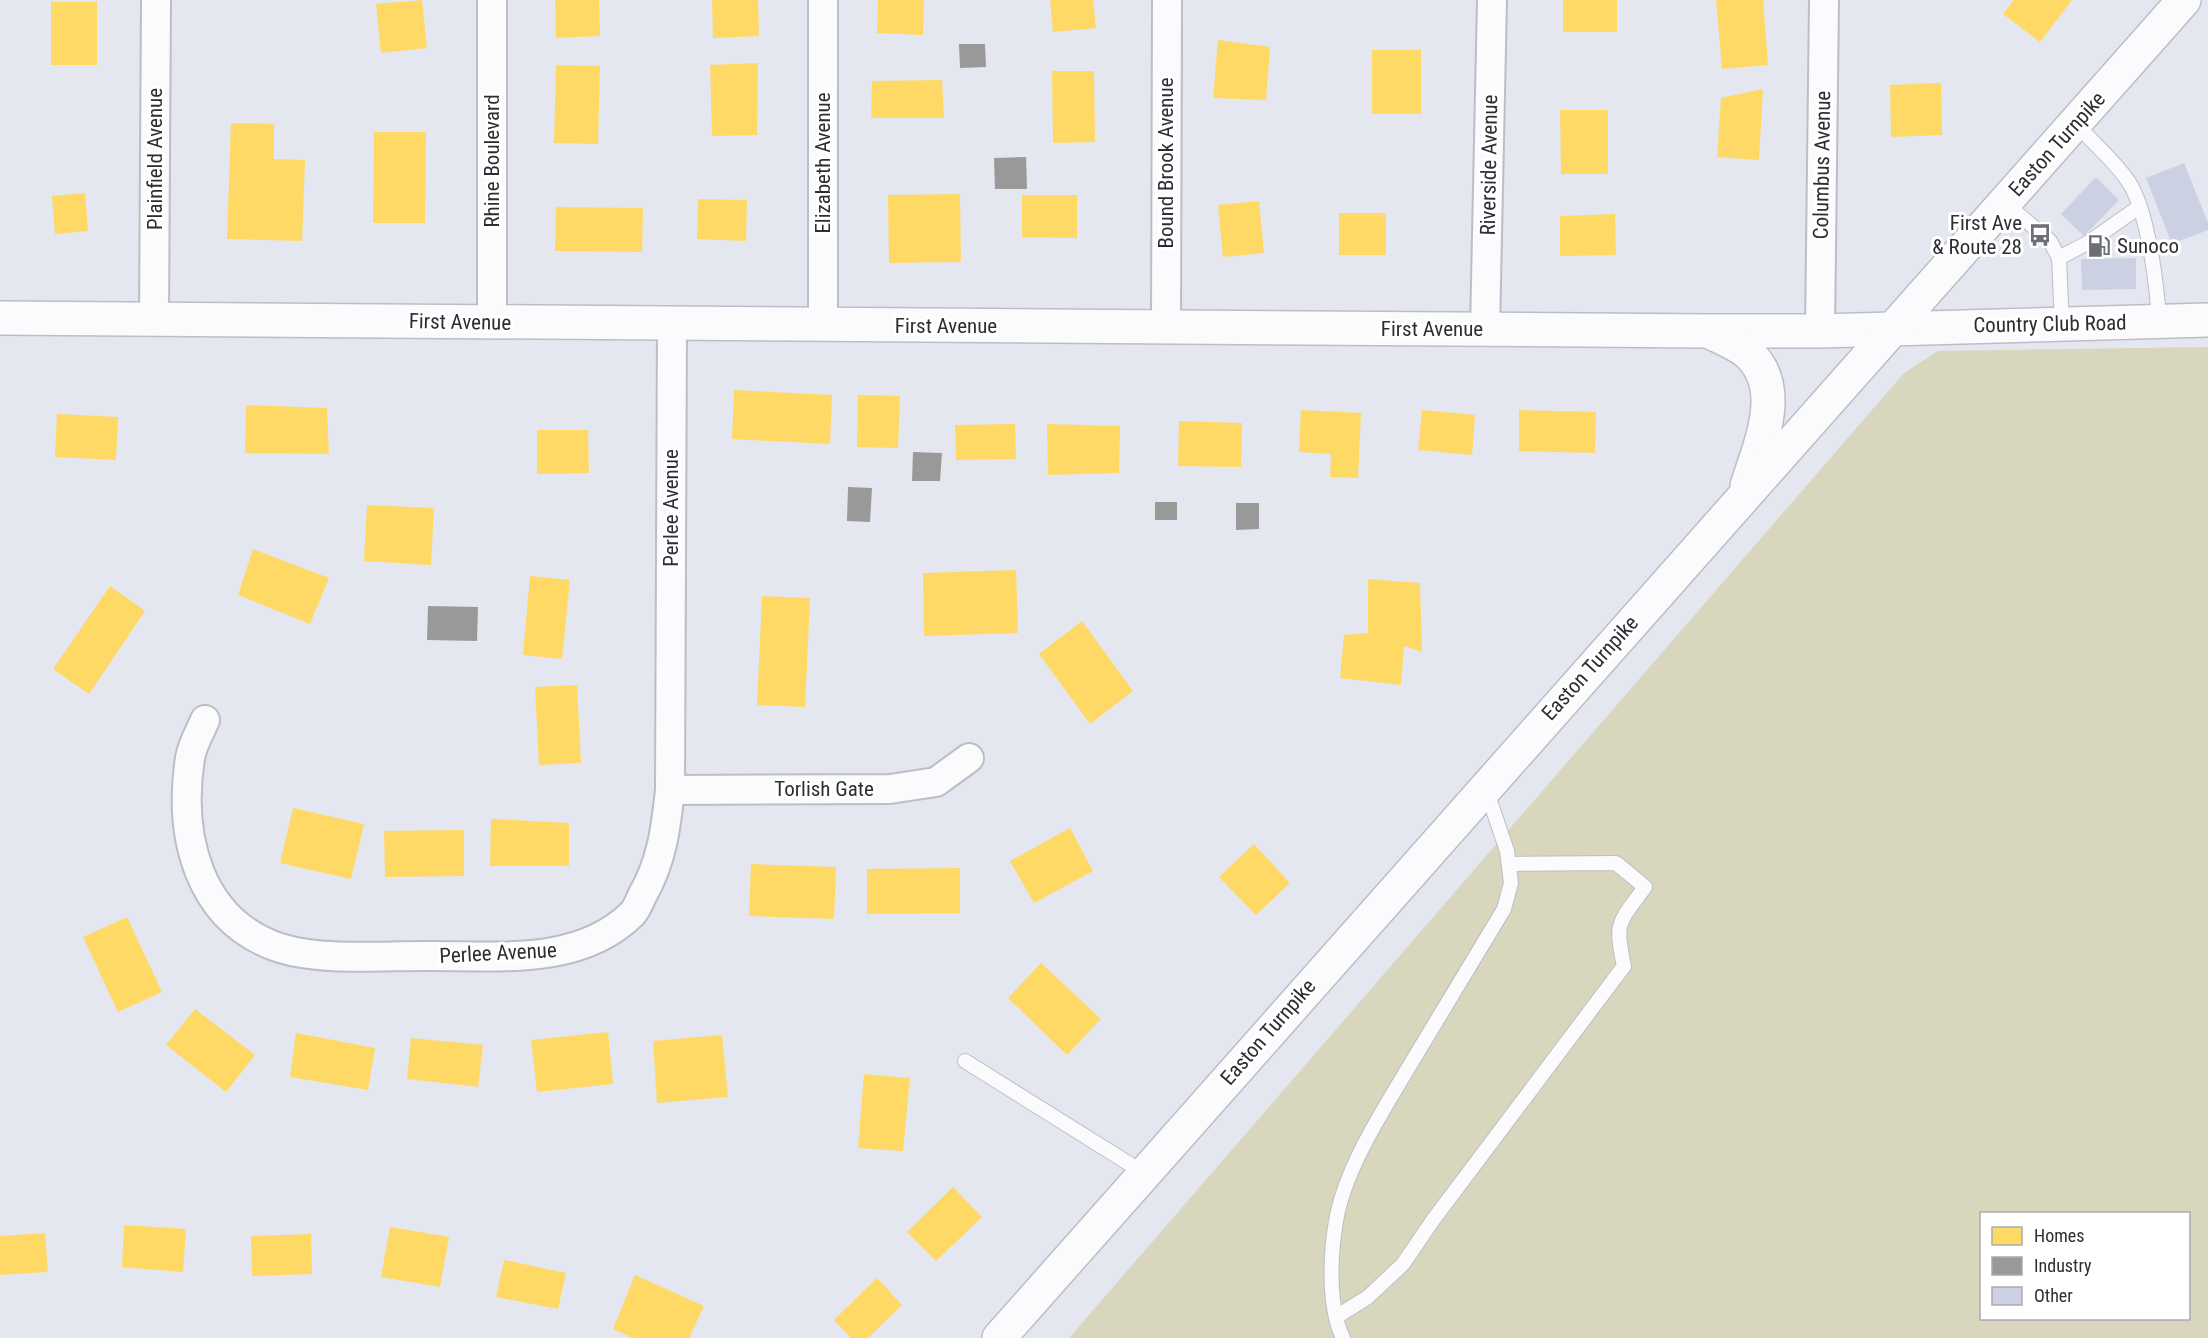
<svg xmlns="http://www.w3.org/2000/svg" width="2208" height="1338" font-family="'Roboto Condensed',sans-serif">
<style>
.green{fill:#d8d7be;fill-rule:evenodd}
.homes{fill:#ffd966}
.industry{fill:#999}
.building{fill:#cbd1e2}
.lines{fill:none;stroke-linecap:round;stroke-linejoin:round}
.lane-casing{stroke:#bbbec4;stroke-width:16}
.street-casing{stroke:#bbbec4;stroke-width:32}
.secondary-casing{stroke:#bbbec4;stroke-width:36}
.lane{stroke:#fbfbfd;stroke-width:14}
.street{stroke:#fbfbfd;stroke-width:28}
.secondary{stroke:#fbfbfd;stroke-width:33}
.labels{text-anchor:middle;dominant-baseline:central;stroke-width:6;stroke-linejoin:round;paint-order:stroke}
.street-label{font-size:21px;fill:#2c2e33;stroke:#fff}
.poi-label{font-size:21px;fill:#2c2e33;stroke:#fff;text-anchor:end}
</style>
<rect width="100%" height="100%" fill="#e4e7ef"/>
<path class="green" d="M2208,347V1338H1069L1904,373L1938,351ZM1982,1214H2188V1318H1982Z"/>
<g class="homes">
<path d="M422,0L427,48L381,53L376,4Z"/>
<path d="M555,0H599L600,36L556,38Z"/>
<path d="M712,0H758L759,36L713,38Z"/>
<path d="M878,0H924L923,35L877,33Z"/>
<path d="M1050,0H1093L1096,28L1053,32Z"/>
<rect x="1563" y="0" width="54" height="32"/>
<path d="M1716,0H1763L1768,65L1722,69Z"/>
<path d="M2014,0H2072L2040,42L2003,14Z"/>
<rect x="51" y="2" width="46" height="63"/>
<path d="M1218,40L1270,47L1266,100L1213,98Z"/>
<rect x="1372" y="50" width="49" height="64"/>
<path d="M758,63L757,135L712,136L710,65Z"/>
<path d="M556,65L600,66L598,144L554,143Z"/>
<path d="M1052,71H1094L1095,142L1053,143Z"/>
<path d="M942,80L944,118H871L872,81Z"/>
<path d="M1941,83L1942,135L1891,137L1890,85Z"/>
<path d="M1763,89L1759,160L1717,157L1721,98Z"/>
<path d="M1560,110H1608V174H1561Z"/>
<path d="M231,123L274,124V159L305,160L302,241L227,239Z"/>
<path d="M374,132H426L425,223H373Z"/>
<path d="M85,193L88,231L55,234L52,196Z"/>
<path d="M960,194L961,262L889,263L888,195Z"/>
<path d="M1022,195H1077V238L1022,237Z"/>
<path d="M698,199L747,200L746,241L697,239Z"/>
<path d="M1259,201L1264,253L1223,257L1218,205Z"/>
<path d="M556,207L643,208L642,252L555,251Z"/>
<rect x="1339" y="213" width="47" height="42"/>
<path d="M1615,214L1616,255L1560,256V216Z"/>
<path d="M734,390L832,395L830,444L732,439Z"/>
<path d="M858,395L900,396L898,448L857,447Z"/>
<path d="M246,405L327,408L329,454L245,453Z"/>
<path d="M1301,410L1361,413L1358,478L1330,477L1331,454L1299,452Z"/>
<path d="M1422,410L1475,415L1472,455L1418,450Z"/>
<path d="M1519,410L1596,412L1595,453L1519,451Z"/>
<path d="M57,414L118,417L116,460L55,457Z"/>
<path d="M1179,421L1242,423L1241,467L1178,466Z"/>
<path d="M1015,424L1016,459L956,460L955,425Z"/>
<path d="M1047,424L1120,426L1119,473L1048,475Z"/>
<path d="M537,430H588L589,473L537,474Z"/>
<path d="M367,505L434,508L431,565L364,561Z"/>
<path d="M253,549L329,578L310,624L238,595Z"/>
<path d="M1016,570L1018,633L924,636L923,573Z"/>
<path d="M530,576L570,580L562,659L523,655Z"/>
<path d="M1368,579L1420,583L1422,652L1404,646L1401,685L1340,678L1344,635L1368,633Z"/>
<path d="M110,586L145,611L89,694L53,669Z"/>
<path d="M762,596L810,598L805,707L757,705Z"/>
<path d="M1082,621L1133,691L1090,724L1039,654Z"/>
<path d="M577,685L581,763L539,765L535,687Z"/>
<path d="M293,808L364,824L351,879L280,863Z"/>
<path d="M491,819L569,823V866H490Z"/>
<path d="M1070,828L1093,871L1034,903L1010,861Z"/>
<path d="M464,830V876L385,877L384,831Z"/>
<path d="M1254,844L1290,883L1256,915L1219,877Z"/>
<path d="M751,864L836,867L834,919L749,916Z"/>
<path d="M960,868V913L867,914V869Z"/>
<path d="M127,917L162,992L118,1012L83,937Z"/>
<path d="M1041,963L1101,1019L1067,1055L1008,998Z"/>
<path d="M195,1009L255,1055L226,1092L166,1045Z"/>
<path d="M608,1032L613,1084L537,1092L531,1040Z"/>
<path d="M296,1033L375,1048L368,1090L290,1077Z"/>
<path d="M722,1035L728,1097L657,1103L653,1041Z"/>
<path d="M411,1038L483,1045L478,1087L407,1079Z"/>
<path d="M864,1074L910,1078L903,1151L858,1148Z"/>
<path d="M953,1187L982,1217L936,1261L907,1232Z"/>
<path d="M124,1225L186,1229L183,1272L122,1267Z"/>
<path d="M390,1227L449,1237L440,1287L381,1277Z"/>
<path d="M45,1233L48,1272L0,1275V1236Z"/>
<path d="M311,1234L312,1274L252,1276L251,1236Z"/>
<path d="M504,1260L566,1273L558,1309L496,1297Z"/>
<path d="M635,1275L704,1306L689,1338H633L613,1329Z"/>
<path d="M877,1278L902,1305L868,1338H851L834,1320Z"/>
</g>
<g class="industry">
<path d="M959,44H985L986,67L960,68Z"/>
<path d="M1026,157L1027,189H995L994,158Z"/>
<path d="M913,452L942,453L940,481H912Z"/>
<path d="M848,487L872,488L870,522L847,521Z"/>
<rect x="1155" y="502" width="22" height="18"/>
<path d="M1236,503H1259V529L1236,530Z"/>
<path d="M428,606L478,607L477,641L427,640Z"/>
</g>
<g class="building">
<path d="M2184,163L2208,223V230L2172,244L2146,178Z"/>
<path d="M2096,177L2119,200L2084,236L2061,214Z"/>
<path d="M2136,258V289L2082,290L2081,259Z"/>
</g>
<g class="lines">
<g class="lane-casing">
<g id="lane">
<path d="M2075,123C2092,142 2114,160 2128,181C2148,210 2157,286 2159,321"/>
<path d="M2004,202L2050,241L2059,258L2062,324"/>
<path d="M2059,258L2089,242L2139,207"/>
<path d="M965,1061L1144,1173"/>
<path d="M1336,1317L1368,1297L1403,1264L1433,1220L1624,966C1614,921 1619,923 1645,887L1616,863L1509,864"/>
<path d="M1343,1338C1328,1307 1330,1256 1336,1221C1345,1168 1383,1111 1410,1065C1441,1013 1473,961 1504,909L1511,883L1507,851L1486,789"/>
</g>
</g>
<g class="street-casing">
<g id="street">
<path d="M492,0V322"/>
<path d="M823,0V325"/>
<path d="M154,319L156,0"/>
<path d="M1166,327L1167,0"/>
<path d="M1485,329L1492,0"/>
<path d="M1820,331L1824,0"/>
<path d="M205,720C200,732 192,745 190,758C178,836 198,921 280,948C325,962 387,955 434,956C501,956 580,965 632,914C637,909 640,900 643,894C662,861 666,827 670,790L672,324"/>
<path d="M670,790L890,789L936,782L969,758"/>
</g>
</g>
<g class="secondary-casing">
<g id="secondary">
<path d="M0,318L1709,331H1820L2208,320"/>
<path d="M1710,332C1722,338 1737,344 1747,352C1787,387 1760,444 1747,486"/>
<path d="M999,1338L2184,0"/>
</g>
</g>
<use href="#lane" class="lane"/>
<use href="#street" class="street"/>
<use href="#secondary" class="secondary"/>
</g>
<defs>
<g id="bus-bare" transform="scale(1.8)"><path d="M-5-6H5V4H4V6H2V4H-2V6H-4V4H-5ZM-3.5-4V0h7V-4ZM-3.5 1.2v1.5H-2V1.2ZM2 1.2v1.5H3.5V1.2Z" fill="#6c6f75" stroke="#fff" stroke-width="2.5" paint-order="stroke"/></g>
<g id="fuel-bare" transform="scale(1.8)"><path d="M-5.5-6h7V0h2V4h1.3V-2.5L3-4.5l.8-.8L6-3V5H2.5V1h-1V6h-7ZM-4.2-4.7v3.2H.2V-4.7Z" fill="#6c6f75" stroke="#fff" stroke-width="2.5" paint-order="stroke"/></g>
</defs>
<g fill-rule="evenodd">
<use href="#bus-bare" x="2040" y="235"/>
<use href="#fuel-bare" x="2099" y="246"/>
</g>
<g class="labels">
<g class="street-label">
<text transform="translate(2057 144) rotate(-48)">Easton Turnpike</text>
<text transform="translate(155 159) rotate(-90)">Plainfield Avenue</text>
<text transform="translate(492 161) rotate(-90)">Rhine Boulevard</text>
<text transform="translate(823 163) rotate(-90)">Elizabeth Avenue</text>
<text transform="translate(1166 163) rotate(-90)">Bound Brook Avenue</text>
<text transform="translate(1489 165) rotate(-89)">Riverside Avenue</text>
<text transform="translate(1822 165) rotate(-89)">Columbus Avenue</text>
<text transform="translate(460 322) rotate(1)">First Avenue</text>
<text transform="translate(2050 324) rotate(-1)">Country Club Road</text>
<text x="946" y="326">First Avenue</text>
<text x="1432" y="329">First Avenue</text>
<text transform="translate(671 508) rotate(-90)">Perlee Avenue</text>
<text transform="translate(1590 668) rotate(-48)">Easton Turnpike</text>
<text x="824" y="789">Torlish Gate</text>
<text transform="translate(498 953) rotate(-3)">Perlee Avenue</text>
<text transform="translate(1268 1032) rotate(-49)">Easton Turnpike</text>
</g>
<g class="poi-label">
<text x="2022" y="223">First Ave<tspan x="2022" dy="24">&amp; Route 28</tspan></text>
<text x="2117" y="246" text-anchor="start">Sunoco</text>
</g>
</g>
<rect x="1980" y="1212" width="210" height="108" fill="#ffffff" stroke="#ababad" stroke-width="1.5"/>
<rect x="1992" y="1227" width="30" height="18" fill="#ffd966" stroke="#ababad" stroke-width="1.5"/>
<text x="2034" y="1242" font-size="18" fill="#2c2e33">Homes</text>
<rect x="1992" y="1257" width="30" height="18" fill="#999999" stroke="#ababad" stroke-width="1.5"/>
<text x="2034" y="1272" font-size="18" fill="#2c2e33">Industry</text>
<rect x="1992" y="1287" width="30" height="18" fill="#cbd1e2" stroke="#ababad" stroke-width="1.5"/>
<text x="2034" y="1302" font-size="18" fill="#2c2e33">Other</text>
</svg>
